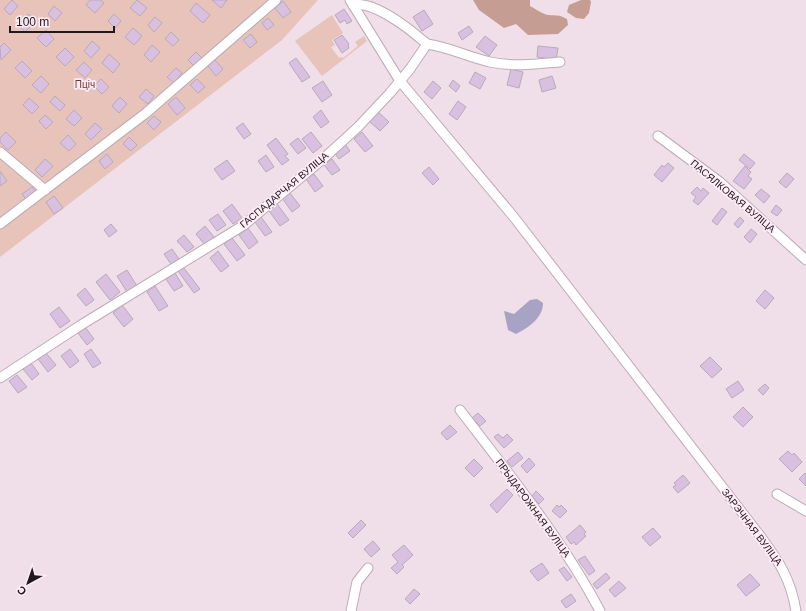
<svg xmlns="http://www.w3.org/2000/svg" width="806" height="611" font-family="Helvetica,sans-serif">
<style>
.green{fill:#e7c3ba}
.forest{fill:#c69d92}
.water{fill:#a8a2c5}
.building{fill:#d9c0e0;stroke:#b6abb9}
.lines{fill:none;stroke-linecap:round;stroke-linejoin:round}
.minor-casing{stroke:#bdabb5;stroke-width:11}
.minor{stroke:#fff;stroke-width:9}
.labels{text-anchor:middle;dominant-baseline:central;stroke-width:3.5;stroke-linejoin:round;paint-order:stroke}
.park-label{font-size:10px;fill:#723b2d;stroke:#feebf5}
.street-label{font-size:10px;fill:#1f181c;stroke:#feebf5}
</style>
<rect width="100%" height="100%" fill="#f0dee8"/>
<g class="green">
<path d="M0,0H318L282,40L0,257Z"/>
<path d="M332,15L343,33L332,40L335,45L331,47L339,58L341,57L343,58L358,46L355,42L364,36L367,41L322,76L295,41Z"/>
</g>
<g class="forest">
<path d="M473,0H530V6C536,9 542,14 548,15C557,16 558,14 567,19L568,25L558,34L528,35L516,24L504,28L479,10Z"/>
<path d="M581,0H590L591,2L589,13L584,19L576,18L567,12L569,5Z"/>
</g>
<path class="water" d="M537,299L543,303C543,318 528,328 516,334L508,330L504,311L514,314L530,300Z"/>
<g class="building">
<path d="M12,0L18,6L10,15L4,9Z"/>
<path d="M90,0H100L104,3L95,13L86,5Z"/>
<path d="M137,0L147,8L140,16L130,8Z"/>
<path d="M212,0H227L221,8Z"/>
<path d="M283,1L291,12L283,18L275,8Z"/>
<path d="M196,3L210,15L203,23L190,11Z"/>
<path d="M54,6L62,13L55,21L48,14Z"/>
<path d="M344,9L352,21L347,24L345,20L340,23L335,15Z"/>
<path d="M424,10L433,24L422,31L413,17Z"/>
<path d="M28,14L36,21L25,32L18,25Z"/>
<path d="M114,14L121,21L115,28L108,21Z"/>
<path d="M155,17L162,23L154,32L148,25Z"/>
<path d="M268,18L274,25L267,30L262,23Z"/>
<path d="M469,26L473,32L462,40L458,33Z"/>
<path d="M133,28L142,36L134,45L125,37Z"/>
<path d="M46,30L54,39L46,47L37,38Z"/>
<path d="M171,32L179,40L173,46L165,39Z"/>
<path d="M251,34L257,42L250,48L243,40Z"/>
<path d="M342,35L349,44L348,45L349,48L342,53L334,40Z"/>
<path d="M485,36L497,45L489,56L476,47Z"/>
<path d="M92,41L100,48L91,58L84,51Z"/>
<path d="M4,43L11,50L1,60L0,47Z"/>
<path d="M152,45L160,52L151,62L144,55Z"/>
<path d="M538,46L558,48L556,60L537,57Z"/>
<path d="M65,48L74,57L65,66L56,57Z"/>
<path d="M196,52L202,58L194,66L188,60Z"/>
<path d="M109,54L120,64L113,73L102,63Z"/>
<path d="M296,58L310,77L302,82L289,63Z"/>
<path d="M215,60L223,69L216,76L208,66Z"/>
<path d="M22,61L32,71L25,78L15,68Z"/>
<path d="M84,62L92,70L85,78L76,70Z"/>
<path d="M176,68L182,73L174,83L167,77Z"/>
<path d="M511,69L523,72L519,88L507,85Z"/>
<path d="M475,72L486,78L480,89L469,83Z"/>
<path d="M41,76L49,84L41,93L32,85Z"/>
<path d="M552,76L556,88L542,92L539,80Z"/>
<path d="M101,79L109,87L102,94L94,86Z"/>
<path d="M197,79L205,87L198,93L190,85Z"/>
<path d="M453,80L460,86L456,92L449,86Z"/>
<path d="M323,81L332,95L322,102L312,88Z"/>
<path d="M433,81L441,88L432,99L424,92Z"/>
<path d="M146,89L154,96L148,104L139,97Z"/>
<path d="M55,96L65,105L60,111L50,102Z"/>
<path d="M120,97L127,104L119,113L112,106Z"/>
<path d="M176,97L185,108L177,115L168,104Z"/>
<path d="M29,98L39,107L32,114L23,105Z"/>
<path d="M458,101L466,107L457,120L449,114Z"/>
<path d="M74,110L82,118L74,126L66,119Z"/>
<path d="M321,110L329,122L321,128L313,117Z"/>
<path d="M377,111L389,122L380,131L368,120Z"/>
<path d="M45,115L53,122L46,129L39,121Z"/>
<path d="M154,116L161,122L154,130L147,123Z"/>
<path d="M95,123L102,129L91,140L85,134Z"/>
<path d="M243,123L251,134L244,139L236,128Z"/>
<path d="M6,132L16,142L8,150L0,142V138Z"/>
<path d="M311,132L322,146L313,153L302,139Z"/>
<path d="M362,132L373,146L365,152L354,139Z"/>
<path d="M68,135L76,144L69,151L60,143Z"/>
<path d="M129,137L137,145L131,151L123,144Z"/>
<path d="M276,138L288,154L285,156L289,160L282,165L267,145Z"/>
<path d="M298,138L306,148L298,154L290,144Z"/>
<path d="M345,144L350,151L339,159L334,152Z"/>
<path d="M107,154L113,162L105,169L99,161Z"/>
<path d="M744,154L755,163L750,169L739,160Z"/>
<path d="M266,155L274,167L266,172L258,161Z"/>
<path d="M45,159L53,166L42,177L35,170Z"/>
<path d="M332,159L340,170L332,175L324,165Z"/>
<path d="M227,160L235,171L222,180L214,169Z"/>
<path d="M668,163L674,168L662,182L654,175L662,165L664,167Z"/>
<path d="M745,166L751,172L748,176L752,179L744,189L733,181Z"/>
<path d="M429,167L439,179L433,185L422,173Z"/>
<path d="M0,171L7,181L0,186Z"/>
<path d="M787,173L794,179L786,188L779,182Z"/>
<path d="M314,174L323,186L315,192L306,179Z"/>
<path d="M32,187L37,194L27,201L22,194Z"/>
<path d="M697,187L701,191L703,188L709,193L698,205L693,201L696,197L691,193Z"/>
<path d="M761,189L770,196L764,203L755,195Z"/>
<path d="M290,193L300,206L292,212L282,198Z"/>
<path d="M54,196L63,208L54,214L46,202Z"/>
<path d="M232,204L242,218L233,224L223,211Z"/>
<path d="M277,204L289,220L280,226L269,211Z"/>
<path d="M776,205L782,210L777,216L771,212Z"/>
<path d="M722,208L727,212L717,225L712,221Z"/>
<path d="M218,214L226,225L217,231L209,220Z"/>
<path d="M261,217L272,232L265,236L255,222Z"/>
<path d="M740,217L744,221L738,228L734,224Z"/>
<path d="M111,224L117,231L109,237L104,230Z"/>
<path d="M205,226L214,237L205,245L196,234Z"/>
<path d="M248,228L258,242L249,249L239,235Z"/>
<path d="M751,229L757,234L750,243L744,237Z"/>
<path d="M184,235L194,247L187,252L177,241Z"/>
<path d="M232,238L245,255L237,261L224,244Z"/>
<path d="M172,249L179,259L171,264L164,254Z"/>
<path d="M218,251L229,266L221,272L210,258Z"/>
<path d="M183,267L200,289L194,293L178,271Z"/>
<path d="M127,270L137,286L127,292L117,276Z"/>
<path d="M175,273L183,286L174,291L166,279Z"/>
<path d="M106,274L120,292L110,300L96,282Z"/>
<path d="M155,286L168,306L159,311L147,292Z"/>
<path d="M85,288L94,300L86,306L77,295Z"/>
<path d="M765,290L774,298L765,309L756,301Z"/>
<path d="M122,305L133,319L124,327L113,313Z"/>
<path d="M59,307L70,321L60,328L50,314Z"/>
<path d="M85,327L94,339L87,345L78,333Z"/>
<path d="M70,349L79,361L70,368L61,356Z"/>
<path d="M91,349L101,363L93,368L84,354Z"/>
<path d="M46,353L56,365L48,372L38,359Z"/>
<path d="M710,357L722,369L712,378L700,366Z"/>
<path d="M31,363L39,374L32,380L23,369Z"/>
<path d="M17,375L27,387L18,393L9,381Z"/>
<path d="M738,381L744,390L732,398L726,389Z"/>
<path d="M765,384L769,388L763,395L758,390Z"/>
<path d="M743,407L753,417L743,427L733,417Z"/>
<path d="M478,413L486,421L480,426L472,418Z"/>
<path d="M450,425L457,432L447,440L441,433Z"/>
<path d="M498,434L503,438L507,434L513,440L504,448L494,437Z"/>
<path d="M788,451L792,455L794,453L802,462L792,472L779,459Z"/>
<path d="M518,452L523,458L512,467L507,461Z"/>
<path d="M529,458L535,465L527,473L521,466Z"/>
<path d="M474,459L483,468L474,477L465,468Z"/>
<path d="M805,473L806,474V486L799,479Z"/>
<path d="M683,475L690,483L678,493L673,487L676,485L674,483Z"/>
<path d="M507,489L513,495L497,513L490,505Z"/>
<path d="M536,491L544,499L539,504L532,496Z"/>
<path d="M557,505L559,507L561,505L567,511L560,518L552,511Z"/>
<path d="M361,520L366,525L353,538L348,533Z"/>
<path d="M580,525L586,532L584,534L586,536L576,545L574,542L571,544L566,537Z"/>
<path d="M653,528L661,537L650,546L642,537Z"/>
<path d="M373,541L380,549L371,557L364,549Z"/>
<path d="M404,545L413,555L402,565L404,567L397,574L391,568L398,562L392,555Z"/>
<path d="M585,556L595,571L589,575L578,560Z"/>
<path d="M542,563L549,573L538,581L530,571Z"/>
<path d="M564,567L572,577L567,581L559,570Z"/>
<path d="M606,573L610,578L597,589L593,584Z"/>
<path d="M750,574L760,585L746,596L737,585Z"/>
<path d="M619,581L626,588L615,597L609,590Z"/>
<path d="M414,589L420,594L410,604L405,599Z"/>
<path d="M571,594L576,601L566,608L561,601Z"/>
</g>
<g class="lines">
<g class="minor-casing">
<g id="minor">
<path d="M350,0L400,81L513,216L761,537C780,563 791,580 796,611"/>
<path d="M353,5C374,0 412,31 427,44"/>
<path d="M658,136L720,182L806,260"/>
<path d="M0,152L45,190"/>
<path d="M0,224L146,113L276,0"/>
<path d="M0,378L81,325L244,225L324,158L358,127L390,93L410,69L427,44C449,47 468,57 490,62C513,67 537,64 560,62"/>
<path d="M460,410C509,474 562,539 600,611"/>
<path d="M777,494L806,511"/>
<path d="M351,611L357,582L368,568"/>
</g>
</g>
<use href="#minor" class="minor"/>
</g>
<g class="labels">
<g class="park-label">
<text x="85" y="84">Пціч</text>
</g>
<g class="street-label">
<text transform="translate(284 190) rotate(-40)">ГАСПАДАРЧАЯ ВУЛІЦА</text>
<text transform="translate(733 196) rotate(40)">ПАСЯЛКОВАЯ ВУЛІЦА</text>
<text transform="translate(533 508) rotate(54)">ПРЫДАРОЖНАЯ ВУЛІЦА</text>
<text transform="translate(752 527) rotate(53)">ЗАРЭЧНАЯ ВУЛІЦА</text>
</g>
</g>
<g transform="translate(28 583) rotate(220)" stroke="#feebf5" stroke-width="3" paint-order="stroke">
<path d="M0-3L7 15L0 10L-7 15Z" fill="#1f181c"/>
<text y="-6" font-size="11" font-weight="bold" text-anchor="middle" fill="#1f181c">С</text>
</g>
<path d="M10 26v6h104v-6" fill="none" stroke="#1f181c" stroke-width="2"/>
<text x="16" y="26" font-size="12" fill="#1f181c" stroke="#feebf5" stroke-width="3" paint-order="stroke">100 m</text>
</svg>
